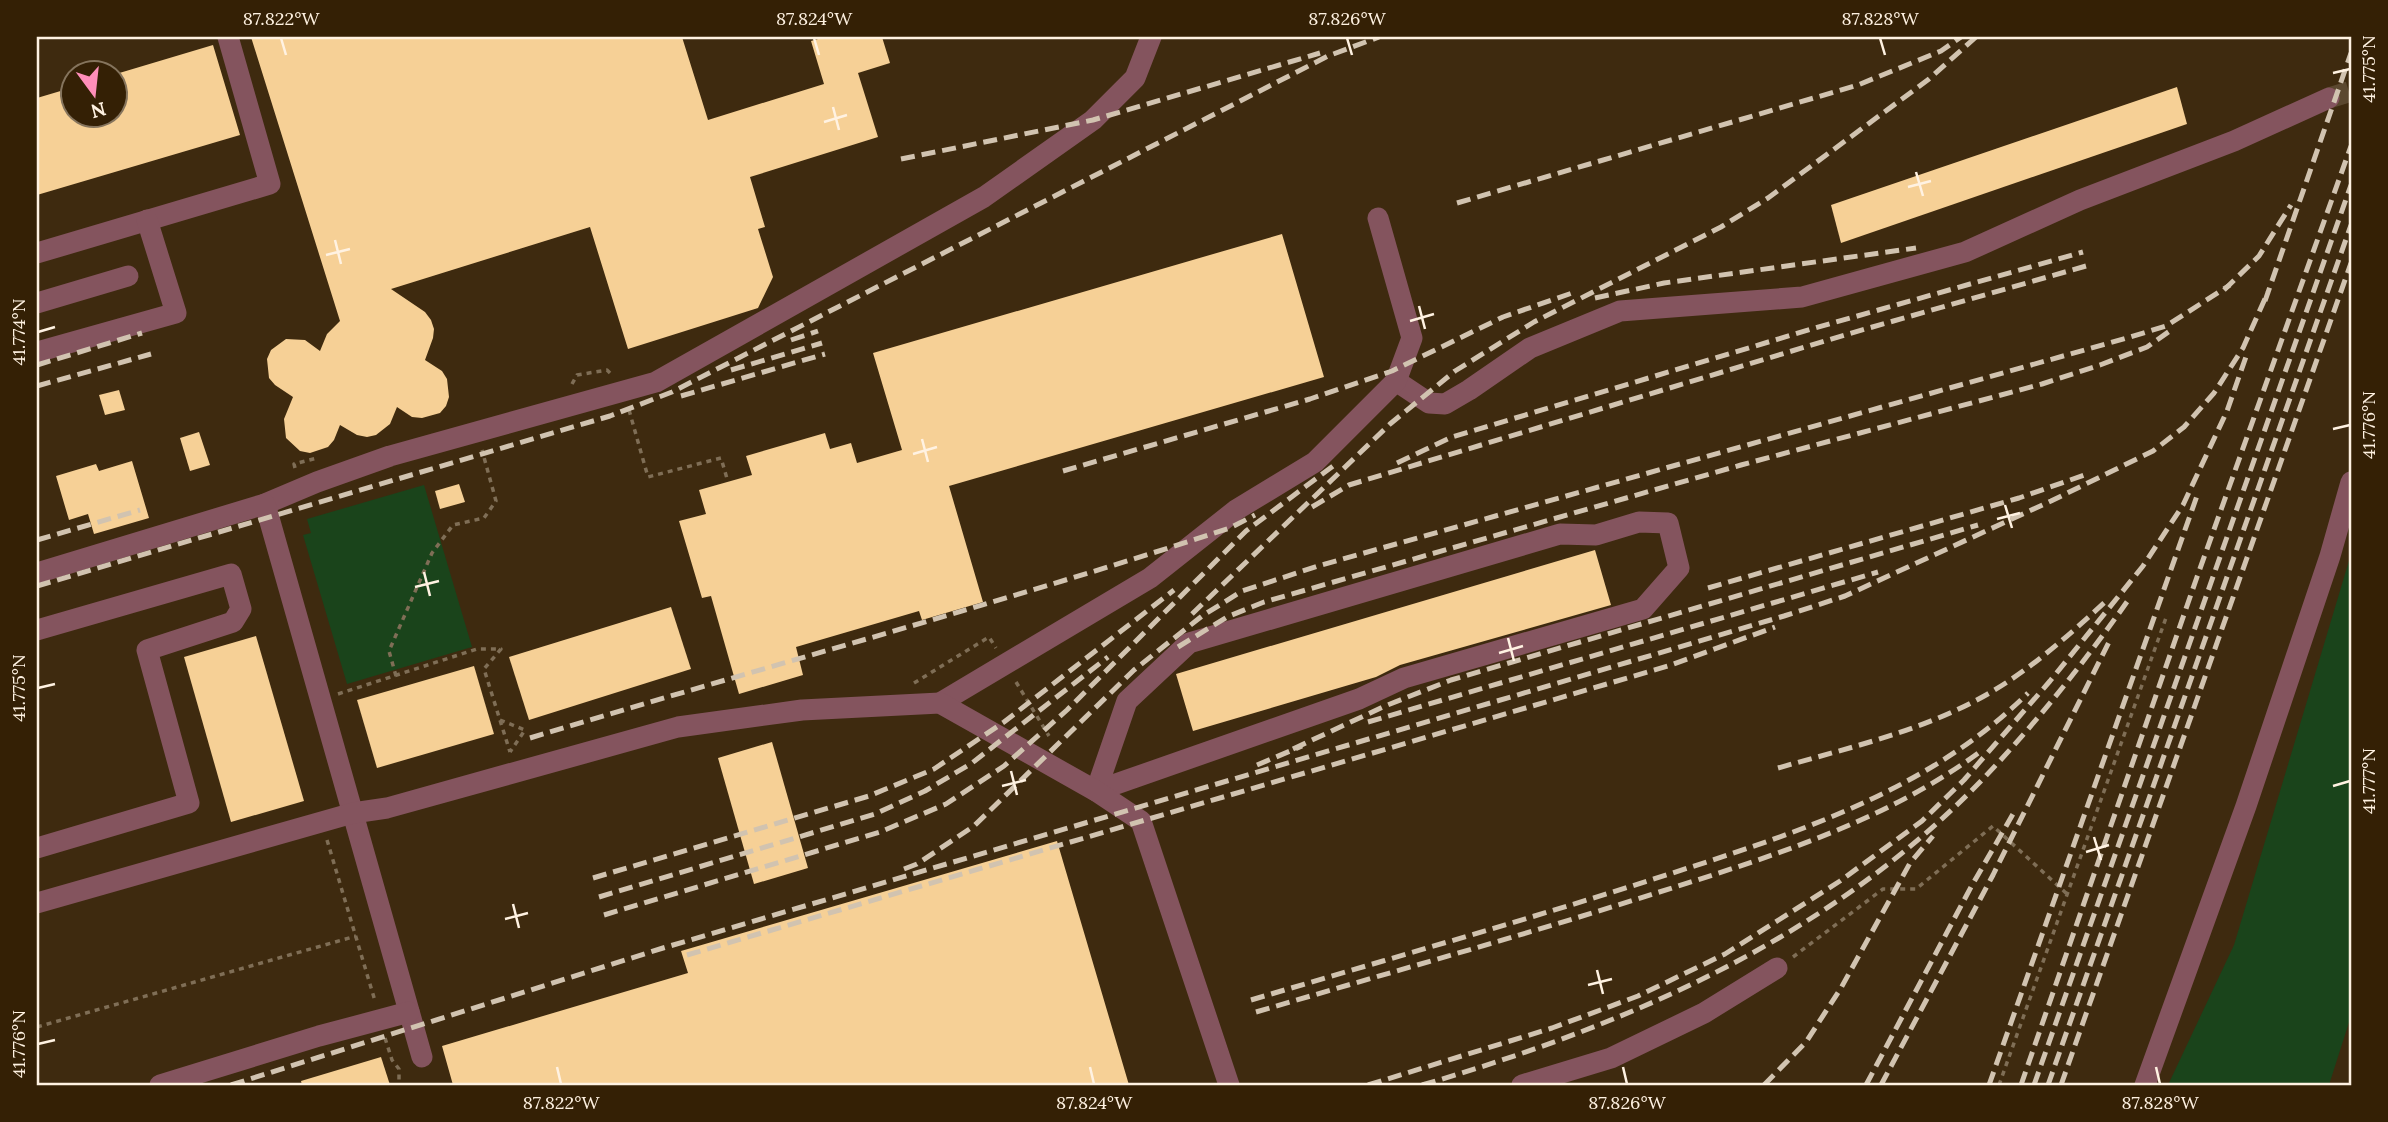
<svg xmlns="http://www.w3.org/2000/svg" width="2388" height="1122" font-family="Lora,serif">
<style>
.green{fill:#1a441b}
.building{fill:#f6d096}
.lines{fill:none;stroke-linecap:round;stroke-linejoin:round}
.minor-tunnel{stroke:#5b482f;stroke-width:21;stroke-dasharray:21 10;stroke-linecap:butt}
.path{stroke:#7f6e56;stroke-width:3.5;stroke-dasharray:5 5;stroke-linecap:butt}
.minor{stroke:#84545e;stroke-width:21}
.rail{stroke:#d1c3b0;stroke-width:5;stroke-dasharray:14 7;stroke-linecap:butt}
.ticks{fill:none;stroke:#fff2e2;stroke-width:2.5}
.neatline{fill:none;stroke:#fff2e2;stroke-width:2.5}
.ticks-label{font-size:18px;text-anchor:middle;fill:#fff2e2}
</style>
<rect width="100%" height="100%" fill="#3e2a0f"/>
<g class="green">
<path d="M424,485L472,647L347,684L303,535L311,533L307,519Z"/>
<path d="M2351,554V1016L2329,1085H2168L2234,945Z"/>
</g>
<g class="building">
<path d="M251,37H682L708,120L824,84L811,41L825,37H882L890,63L858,73L878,137L750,177L765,227L758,229L773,277L758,308L628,349L590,227L391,289L425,312L431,320L434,329L433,338L425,360L442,371L447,379L449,397L446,406L440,413L422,418L412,417L397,407L390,424L376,435L367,437L357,435L340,425L334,440L328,447L310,453L300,451L286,438L284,419L293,397L275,385L269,378L267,359L271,350L286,339L305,340L320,351L327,334L340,321Z"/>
<path d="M213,45L240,135L37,195V98L74,87V116H116V74Z"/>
<path d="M2177,87L2187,124L1841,243L1831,205Z"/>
<path d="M1282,234L1324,377L949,486L983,602L922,620L919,611L796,647L803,675L739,694L711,596L702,598L679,521L706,514L699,490L752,475L746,456L825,433L830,449L851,443L857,463L902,450L873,353Z"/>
<path d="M119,390L125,410L105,415L99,395Z"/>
<path d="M199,432L210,465L190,471L180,438Z"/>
<path d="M132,461L149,518L94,534L88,514L69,520L56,476L96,464L99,471Z"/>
<path d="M459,484L465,502L440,509L435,491Z"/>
<path d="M1595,550L1611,605L1400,665L1376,677L1193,731L1176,674Z"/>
<path d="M671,607L691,669L529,720L509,657Z"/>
<path d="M256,636L304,801L231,822L184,657Z"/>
<path d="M474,666L494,734L377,768L357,700Z"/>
<path d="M772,742L808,868L754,884L718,758Z"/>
<path d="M1057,841L1129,1085H453L442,1046L688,973L681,951Z"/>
<path d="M381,1057L390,1085H302L301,1081Z"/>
</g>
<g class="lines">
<path class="minor-tunnel" d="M2329,98L2351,91"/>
<g class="path">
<path d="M572,384L577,375L607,370L610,373"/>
<path d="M629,410L648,477L721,458L728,482"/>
<path d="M295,468L294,464L317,458"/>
<path d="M396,676L389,651L432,553L453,525L484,518L496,501L482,450"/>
<path d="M1016,682L1049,736"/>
<path d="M914,683L989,637L996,648"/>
<path d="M338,694L477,649H501L484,669L510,752"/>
<path d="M500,720L525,730L510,752"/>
<path d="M327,840L375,1001"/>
<path d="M1793,957L1883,889H1916L1993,826L2067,894"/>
<path d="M37,1027L356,936"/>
<path d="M385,1038L392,1060L399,1069V1085"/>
<path d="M1999,1085L2167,615"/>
</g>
<g class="minor">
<path d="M37,253L270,184L228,37"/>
<path d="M37,303L128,276"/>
<path d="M37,352L176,313L147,220"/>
<path d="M1396,381L1429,403L1445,404L1469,390L1530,348L1620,311L1802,297L1965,252L2080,200L2234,141L2329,98"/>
<path d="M265,504L317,482L390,456L656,382L984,197L1093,120L1135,78L1151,37"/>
<path d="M1639,522L1668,523L1679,568L1643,609L1404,678L1359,699L1096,791L1127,701L1189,643L1560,534L1596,535Z"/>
<path d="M37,573L265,504L422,1057"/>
<path d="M37,630L231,574L241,609L233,622L147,650L189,803L37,848"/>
<path d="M940,703L1150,578L1236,510L1315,462L1396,381L1412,338L1378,218"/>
<path d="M37,903L353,813L387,808L678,727L802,710L940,703L1096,791L1141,821L1229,1085"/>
<path d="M160,1085L319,1036L409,1012"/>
<path d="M1522,1085L1611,1058L1704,1013L1777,968"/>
<path d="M2145,1085L2246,806L2330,556L2351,482"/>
</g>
<g class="rail">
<path d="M901,159L1093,120L1320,53"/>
<path d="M1457,203L1858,85L1941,51L1961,37"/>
<path d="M2224,290L2259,256L2291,205"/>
<path d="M1595,298L1664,283L1916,248"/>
<path d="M2265,301L2351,53"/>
<path d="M791,340L818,331"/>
<path d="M37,365L142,333"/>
<path d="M731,370L822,343"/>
<path d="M37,386L151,354"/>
<path d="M681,396L825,354"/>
<path d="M1397,463L1452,437L1815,328L2083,252"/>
<path d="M1063,471L1310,399L1392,371L1503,317L1575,292"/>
<path d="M1312,507L1349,485L1848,334L2086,266"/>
<path d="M37,540L140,510"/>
<path d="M37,586L610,416L672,392L1328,56L1379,37"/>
<path d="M1708,588L2019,498L2090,473"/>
<path d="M1192,614L1390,424L1455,371L1534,322L1721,227L1768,198L1929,79L1976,37"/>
<path d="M1178,647L1227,617L1264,602L1741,465L2042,384L2100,365L2147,347L2174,328"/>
<path d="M1368,722L1878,572"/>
<path d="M530,738C763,667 999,604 1230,528L1255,515"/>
<path d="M1293,749L1385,706L1451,680L1978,525"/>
<path d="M1257,765L1302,746"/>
<path d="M1778,768C1848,748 1922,731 1986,695C2030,670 2068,636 2105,602"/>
<path d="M904,869L917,864L974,826L1134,670L1202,616L1242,591L1318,566L2127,338L2166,326L2230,285"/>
<path d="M593,878L869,796L934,769L1004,722L1174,590"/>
<path d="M599,897L875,814L925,791L972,763L1108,657"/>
<path d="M604,915L880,832L946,804L1004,766L1067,710L1246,531L1333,466"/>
<path d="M687,955L1668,666L1775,627"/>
<path d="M1251,1000C1378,962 1505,926 1632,886C1771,841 1921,799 2028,693"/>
<path d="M1256,1012C1388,973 1521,936 1653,894C1766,858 1884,823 1981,751"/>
<path d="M231,1085L663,948L1784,616L1845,596L2051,501L2153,451L2184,427L2214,393L2243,348L2268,292"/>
<path d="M1368,1085L1552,1028L1638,996L1725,954L1840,881L1922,821L1964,780L2050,681L2143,566L2183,505L2227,411L2248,351"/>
<path d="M1422,1085C1627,1025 1827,939 1979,783C2034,726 2083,664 2129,599"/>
<path d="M1764,1085L1806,1042L1841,988L1910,863L1933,836"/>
<path d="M1866,1085L1971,887L2013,814"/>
<path d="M1881,1085L1993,875L2111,638"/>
<path d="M1989,1085L2198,493"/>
<path d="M2021,1085L2197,577L2351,146"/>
<path d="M2034,1085L2351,185"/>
<path d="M2048,1085L2351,225"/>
<path d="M2061,1085L2351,263"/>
</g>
</g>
<path class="ticks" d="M281,38L286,55M814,38L819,55M1347,38L1352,55M1880,38L1885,55M2333,73L2350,69M833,107L839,130M824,122L847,115M1916,172L1923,196M1908,187L1931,181M335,240L341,264M326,255L350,249M1419,306L1425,329M1410,321L1434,314M38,332L55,327M2333,429L2350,425M922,439L928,462M913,454L937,447M2005,505L2012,528M1997,519L2020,513M424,572L430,596M415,587L439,581M1508,638L1514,661M1499,653L1523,646M38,688L55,684M1011,771L1017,795M1002,786L1026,780M2333,786L2350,781M2094,837L2101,860M2086,852L2109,845M513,904L519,928M505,919L528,913M1597,970L1603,994M1588,985L1612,979M38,1044L55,1040M557,1067L561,1084M1090,1067L1094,1084M1623,1067L1627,1084M2156,1067L2160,1084"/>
<rect width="2388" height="1122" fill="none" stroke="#342005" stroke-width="77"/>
<g transform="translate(94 94) rotate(165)"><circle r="33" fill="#342005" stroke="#85745d" stroke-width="2"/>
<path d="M0-5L12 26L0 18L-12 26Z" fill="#ff8eba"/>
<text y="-10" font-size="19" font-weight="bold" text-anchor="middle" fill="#fff2e2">N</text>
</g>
<rect x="38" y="38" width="2312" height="1046" class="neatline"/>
<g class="ticks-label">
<text x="281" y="25">87.822°W</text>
<text x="814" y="25">87.824°W</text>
<text x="1347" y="25">87.826°W</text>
<text x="1880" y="25">87.828°W</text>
<text transform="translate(2369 69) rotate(-90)" y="6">41.775°N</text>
<text transform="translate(19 332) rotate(-90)" y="6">41.774°N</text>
<text transform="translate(2369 425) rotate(-90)" y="6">41.776°N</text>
<text transform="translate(19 688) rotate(-90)" y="6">41.775°N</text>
<text transform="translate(2369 781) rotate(-90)" y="6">41.777°N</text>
<text transform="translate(19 1044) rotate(-90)" y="6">41.776°N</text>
<text x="561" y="1109">87.822°W</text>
<text x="1094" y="1109">87.824°W</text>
<text x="1627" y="1109">87.826°W</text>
<text x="2160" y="1109">87.828°W</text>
</g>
</svg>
